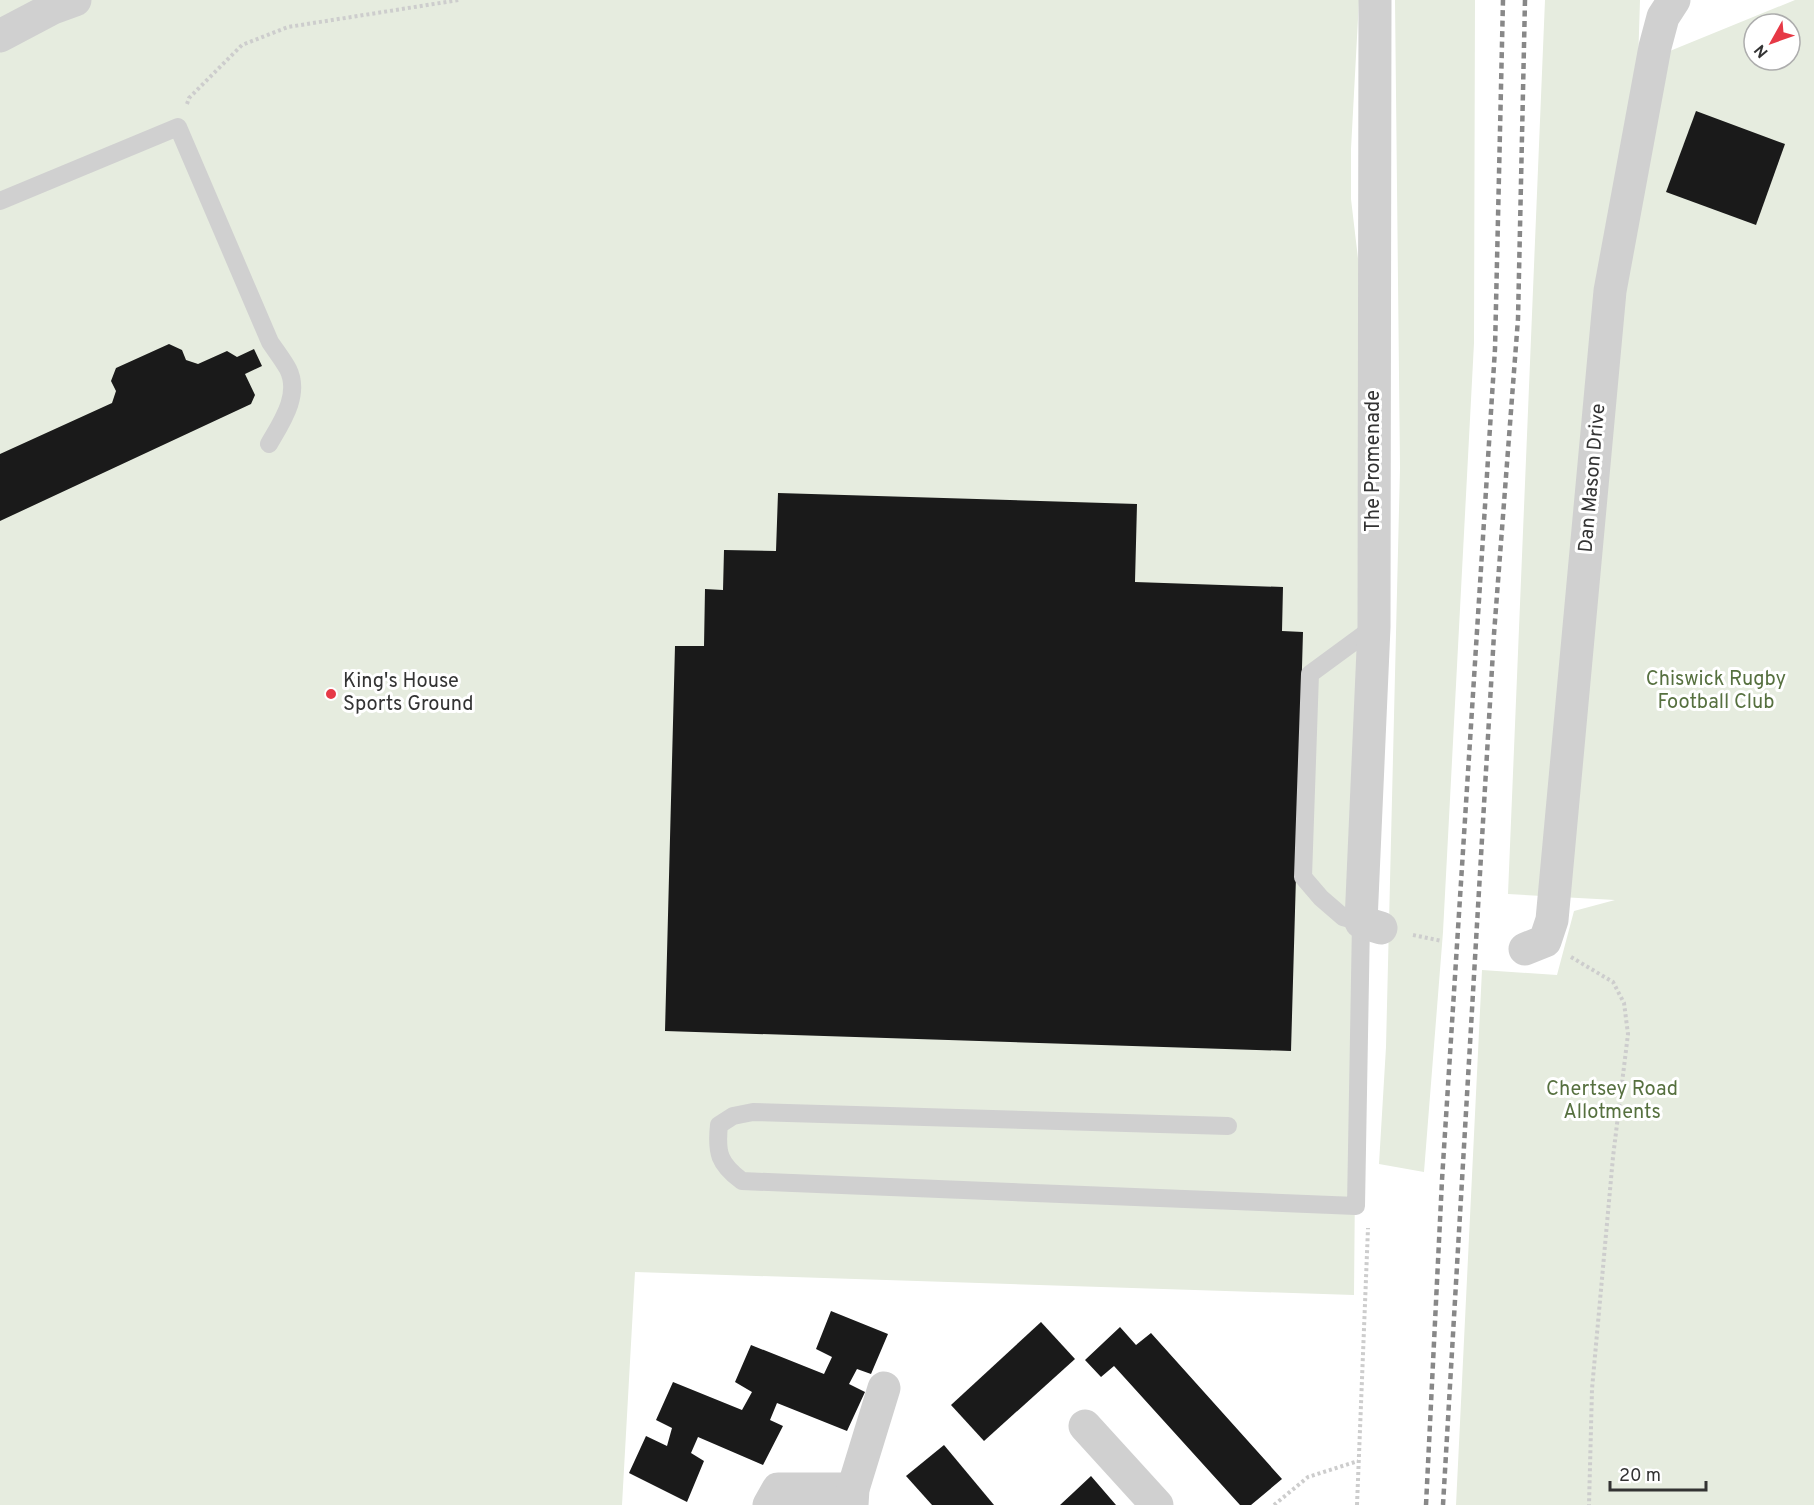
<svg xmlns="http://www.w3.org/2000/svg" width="1814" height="1505" font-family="Overpass,sans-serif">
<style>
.green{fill:#e6ecdf;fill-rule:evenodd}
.building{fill:#1a1a1a}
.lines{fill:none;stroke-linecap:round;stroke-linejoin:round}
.path{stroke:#cdcdcd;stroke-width:4;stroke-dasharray:3 3;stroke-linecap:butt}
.lane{stroke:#d0d0d0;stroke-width:18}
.street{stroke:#d0d0d0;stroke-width:33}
.rail{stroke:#888;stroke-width:4.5;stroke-dasharray:6 4.5;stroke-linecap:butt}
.poi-dot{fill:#e63946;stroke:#fff;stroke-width:2}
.labels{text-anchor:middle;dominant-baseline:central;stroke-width:6;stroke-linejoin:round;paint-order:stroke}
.street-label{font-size:20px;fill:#333;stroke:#fff}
.park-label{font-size:20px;fill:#56703f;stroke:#fff}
.poi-label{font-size:20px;fill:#333;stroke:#fff;text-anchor:start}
</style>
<rect width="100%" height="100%" fill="#fff"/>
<g class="green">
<path d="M0,0H1359L1351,149V199L1363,301L1354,1295L635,1272L622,1505H0Z"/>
<path d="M1395,0H1475L1474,343L1443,932L1424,1172L1379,1164L1386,1047L1400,468Z"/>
<path d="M1545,0H1640L1638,64L1795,0H1814V1505H1456L1482,970L1557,975L1574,911L1615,900L1508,894ZM1754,24H1790V60H1754Z"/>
</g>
<g class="building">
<path d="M1696,111L1785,144L1756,225L1666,192Z"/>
<path d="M169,344L182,350L186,360L198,364L227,351L237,357L254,349L262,366L245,374L255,395L251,404L0,521V454L112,403L116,391L111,381L116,368Z"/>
<path d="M778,493L1137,504L1135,582L1283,587L1282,631L1303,632L1291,1051L665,1031L675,646H704L705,589L723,590L724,550L776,551Z"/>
<path d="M831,1311L888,1334L871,1374L857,1369L849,1384L865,1392L847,1431L777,1403L770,1420L783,1426L763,1465L698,1437L691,1453L704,1461L687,1502L629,1473L646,1436L667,1446L672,1428L656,1420L673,1382L742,1410L752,1392L735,1382L751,1345L824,1374L832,1357L816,1349Z"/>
<path d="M1041,1322L1075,1359L984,1441L951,1405Z"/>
<path d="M1120,1327L1136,1345L1151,1333L1282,1479L1251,1505H1240L1114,1366L1101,1377L1085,1360Z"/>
<path d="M944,1445L994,1505H932L906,1476Z"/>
<path d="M1091,1476L1116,1505H1060L1074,1492Z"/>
</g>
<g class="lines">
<g class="path">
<path d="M187,104L189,98L242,45L288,27L459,0"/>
<path d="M1413,935L1442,941"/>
<path d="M1571,957L1613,982L1624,1003L1628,1034L1613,1157L1592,1389L1589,1505"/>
<path d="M1274,1505L1308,1477L1358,1461"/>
<path d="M1357,1505L1368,1228"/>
</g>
<g class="lane">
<path d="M0,201L178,127L270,342C276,351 283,360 288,369C301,395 281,423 269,444"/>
<path d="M1228,1126L753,1112L733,1116L719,1125C716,1153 719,1164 742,1181L1356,1206L1361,922L1343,917L1321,898L1303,877L1310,674L1374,627"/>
</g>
<g class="street">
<path d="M1375,0L1374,627L1361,922L1381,928"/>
<path d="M0,36L53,8L75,0"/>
<path d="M1525,949L1545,941L1552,920L1610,291L1655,47L1663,17L1674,0"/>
<path d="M1085,1426L1157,1505"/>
<path d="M769,1505L778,1489H853"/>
<path d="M852,1505L853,1489L884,1388"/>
</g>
<g class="rail">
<path d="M1426,1505L1442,1180L1495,349L1503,0"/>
<path d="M1443,1505L1494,634L1518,319L1525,0"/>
</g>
</g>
<circle class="poi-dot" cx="331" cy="694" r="6"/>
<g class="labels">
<g class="street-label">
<text transform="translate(1374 461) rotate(-90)">The Promenade</text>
<text transform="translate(1593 478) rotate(-85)">Dan Mason Drive</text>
</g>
<g class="park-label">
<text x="1716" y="680">Chiswick Rugby<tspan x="1716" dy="23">Football Club</tspan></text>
<text x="1612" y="1090">Chertsey Road<tspan x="1612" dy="23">Allotments</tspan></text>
</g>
<g class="poi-label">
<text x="343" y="682">King's House<tspan x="343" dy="23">Sports Ground</tspan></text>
</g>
</g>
<g transform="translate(1772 42) rotate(230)"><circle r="28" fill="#ffffff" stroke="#adadad" stroke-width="1.5"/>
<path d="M0-4.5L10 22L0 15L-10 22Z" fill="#e63946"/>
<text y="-9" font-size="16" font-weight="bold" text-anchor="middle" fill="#333333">N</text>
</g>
<path d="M1610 1481v9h96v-9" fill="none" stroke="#333333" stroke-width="3"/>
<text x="1619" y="1481" font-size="18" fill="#333333" stroke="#ffffff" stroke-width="4.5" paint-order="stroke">20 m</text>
</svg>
